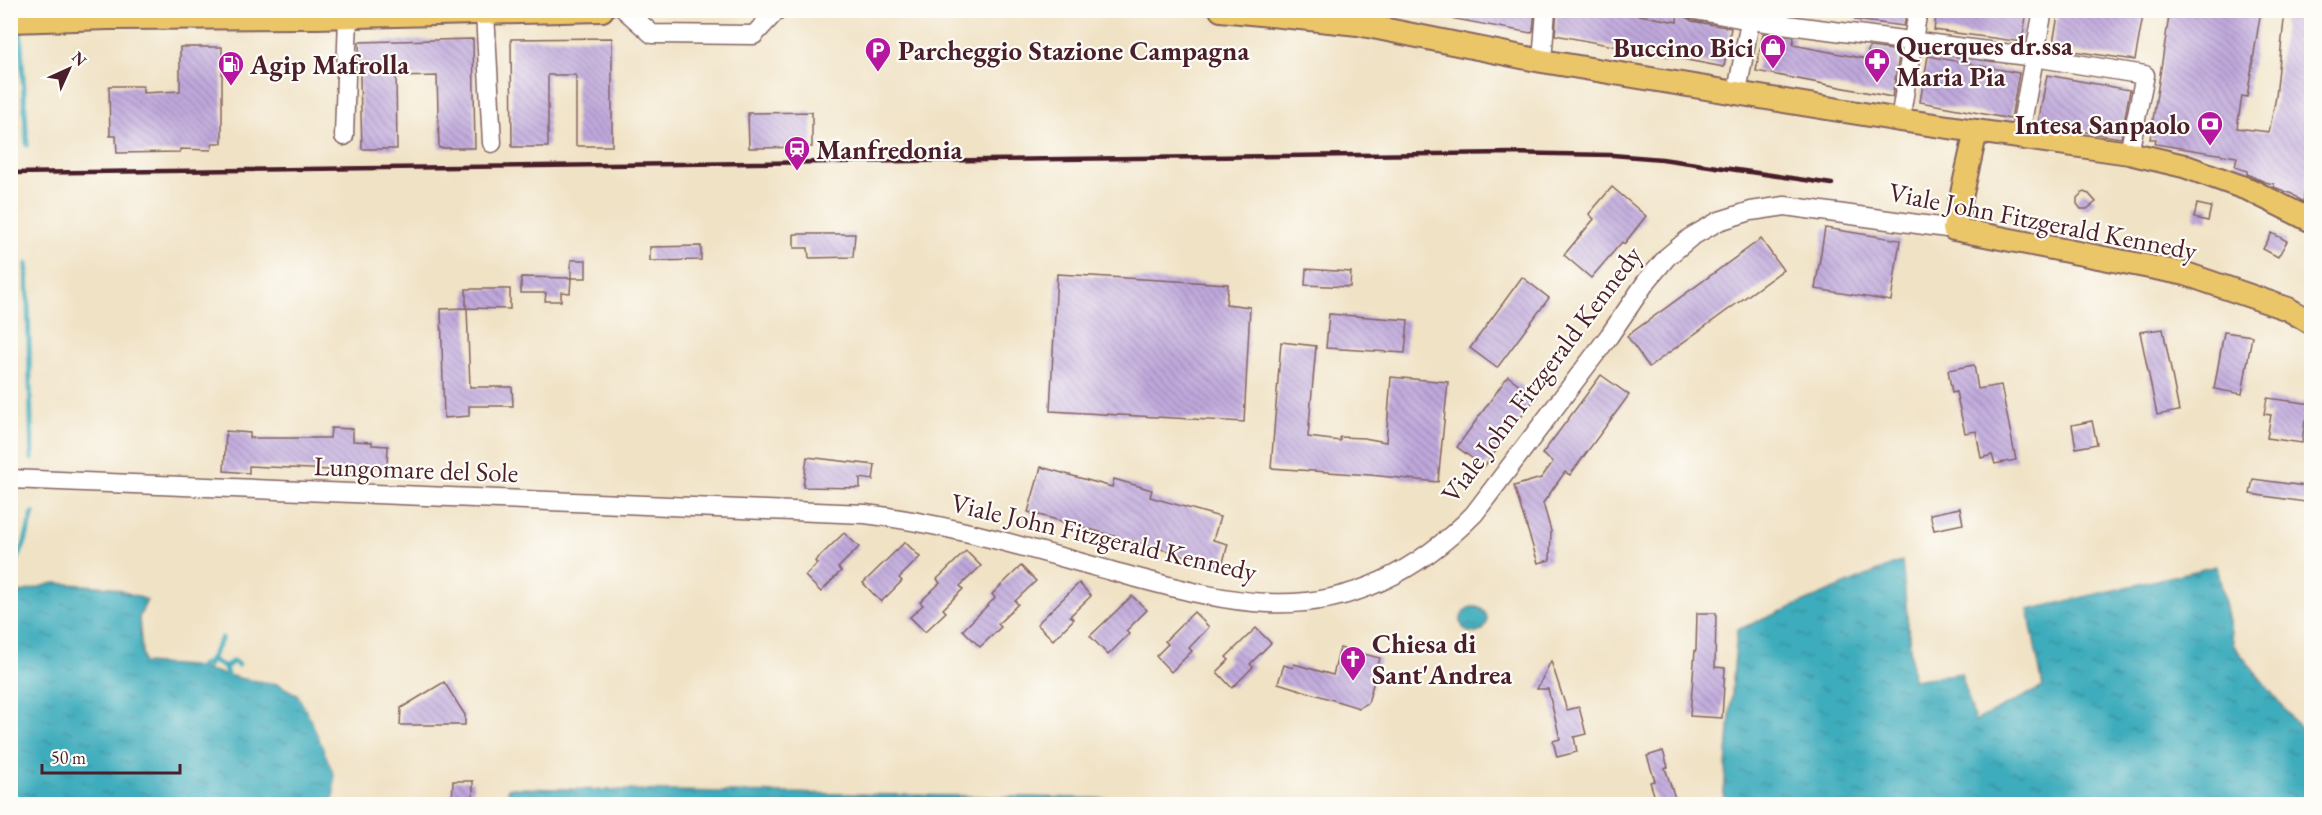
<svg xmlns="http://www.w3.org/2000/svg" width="2322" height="815" font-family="'EB Garamond',serif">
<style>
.water{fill:url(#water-ripples);stroke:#446674;stroke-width:1.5}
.pier{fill:#f0e2c5}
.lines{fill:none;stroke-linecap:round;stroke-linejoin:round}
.stream{stroke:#3eacbc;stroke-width:5}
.building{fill:url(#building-back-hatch)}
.minor-casing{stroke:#846361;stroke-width:21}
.major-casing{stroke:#846361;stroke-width:26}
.minor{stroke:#fff;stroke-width:18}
.major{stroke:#ebc669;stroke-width:22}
.rail{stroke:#4a1f2b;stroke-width:4.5}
.labels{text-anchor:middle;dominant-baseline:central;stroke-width:4.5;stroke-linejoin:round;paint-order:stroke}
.poi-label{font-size:27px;font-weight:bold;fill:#4a1f2b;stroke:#fdfcf7;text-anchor:start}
.street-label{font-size:27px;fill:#4a1f2b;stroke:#fdfcf7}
</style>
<defs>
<pattern id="water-ripples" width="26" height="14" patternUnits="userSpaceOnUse" patternTransform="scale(1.5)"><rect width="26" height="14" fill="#3eacbc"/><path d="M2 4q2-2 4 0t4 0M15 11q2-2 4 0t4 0" fill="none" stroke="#368b99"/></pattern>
<pattern id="building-back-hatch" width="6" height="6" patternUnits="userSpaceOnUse" patternTransform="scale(1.5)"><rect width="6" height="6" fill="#bfa8dc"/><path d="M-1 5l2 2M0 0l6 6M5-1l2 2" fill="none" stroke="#9d88b3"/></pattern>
</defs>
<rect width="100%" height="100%" fill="#fdfcf7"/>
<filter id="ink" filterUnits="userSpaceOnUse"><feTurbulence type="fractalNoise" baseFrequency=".0167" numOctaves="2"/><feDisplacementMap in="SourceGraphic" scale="12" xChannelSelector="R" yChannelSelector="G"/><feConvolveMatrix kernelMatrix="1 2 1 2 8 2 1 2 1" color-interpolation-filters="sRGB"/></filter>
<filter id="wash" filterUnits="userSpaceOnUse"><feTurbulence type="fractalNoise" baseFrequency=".008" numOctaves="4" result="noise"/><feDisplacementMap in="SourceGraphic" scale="24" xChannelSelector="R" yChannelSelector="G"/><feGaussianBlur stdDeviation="1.35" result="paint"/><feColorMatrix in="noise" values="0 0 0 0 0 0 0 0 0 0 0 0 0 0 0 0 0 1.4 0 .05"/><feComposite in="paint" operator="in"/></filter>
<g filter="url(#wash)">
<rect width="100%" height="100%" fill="#f0e2c5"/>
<g class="water">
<path d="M1902,561L1913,680L1961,673L1975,721L2043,687L2028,610L2217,566L2234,646L2311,742V804H1723L1737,630Z"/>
<path d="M54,583L110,587L147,600L139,618L143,663L191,666L243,679L278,684L299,696L313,723L335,776L334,804H11V595Z"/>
<circle cx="1474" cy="620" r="13"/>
<path d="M508,788L1399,804H508Z"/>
</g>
<path class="pier" d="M302,695L316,721L337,775V804H334L335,776L313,723L299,696Z"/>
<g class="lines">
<g class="stream">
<path d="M20,27L27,145"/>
<path d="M27,264L32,459"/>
<path d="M10,574L24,545L33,513"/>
<path d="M211,659L225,668"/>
<path d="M198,668L204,664L207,666L222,638"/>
<path d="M227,675L225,668L233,661L238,665"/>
</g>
</g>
<g id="blocks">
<g class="building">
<path d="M1450,10H1535L1533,31L1531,33L1450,18Z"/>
<path d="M1557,10H1613L1677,22L1678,10H1684L1687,18L1692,21L1731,28L1724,67L1555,35Z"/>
<path d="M1768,10H1799L1798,15Z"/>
<path d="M1856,10H1907L1904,26L1855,20Z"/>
<path d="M1937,10H2027L2022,42L1934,30Z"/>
<path d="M2059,10H2144L2135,60L2052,48Z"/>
<path d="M2170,10H2261L2247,97L2242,96L2237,128L2269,132L2276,97L2285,10H2312V149L2303,202L2292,194L2274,187V184L2265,182L2247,174V171L2235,167L2237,157L2155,144L2156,139H2150Z"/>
<path d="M1763,33L1794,37L1793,45L1867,59L1869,47L1900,51L1892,97L1756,71Z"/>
<path d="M612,38V146H576V75H548V147H512L511,39Z"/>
<path d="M473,39L475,148H439L437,76L396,77L397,149H362L359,42Z"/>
<path d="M180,47H222V143H213L211,150L180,149V152L117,153L116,136H110L109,86H143V93L180,91Z"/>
<path d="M1928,56L2019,73L2011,119L1920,102Z"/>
<path d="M2047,75L2130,90L2121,138L2038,124Z"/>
<path d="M812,112V147L749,148L748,113Z"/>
<path d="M1612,187L1646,216L1624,244L1622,242L1591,278L1564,255L1594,219L1589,214Z"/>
<path d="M2083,192L2089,194L2096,202L2087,209H2081L2077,204V198Z"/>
<path d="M2197,204L2211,207L2208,221L2194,218Z"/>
<path d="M1825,228L1900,240L1891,301L1815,289Z"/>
<path d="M2272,233L2287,241L2278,257L2263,249Z"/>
<path d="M794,234H855L853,257L809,258L808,248H794Z"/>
<path d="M1761,239L1783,270L1649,367L1627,336Z"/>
<path d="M701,246V260L650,261V247Z"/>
<rect x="571" y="260" width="15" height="18"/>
<path d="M1306,269L1351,272L1350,287L1305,285Z"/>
<path d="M1057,274L1228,284L1226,304L1250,307L1244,422L1050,411Z"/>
<path d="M521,277L571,278L570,293L561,292V301H545L546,293H521Z"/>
<path d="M1522,277L1549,298L1497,368L1470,348Z"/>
<path d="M466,289H510V309L467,308L470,387H512L513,406H469V416L444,418L441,309L466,308Z"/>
<path d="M1329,314L1408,320L1405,353L1326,348Z"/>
<path d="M2163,329L2179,411L2157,415L2140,332Z"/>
<path d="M2224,332L2252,336L2242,394L2214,389Z"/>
<path d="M1281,342L1316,346L1308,437L1340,441V437L1364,438L1386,442L1391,377L1448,382L1438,482L1370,475L1271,468Z"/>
<path d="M1974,365L1978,389L2001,385L2016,460L1995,464L1992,455L1981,458L1976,431L1965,433L1956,392L1952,393L1948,370Z"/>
<path d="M1601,375L1629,395L1570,475L1565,472L1543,503L1551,531L1550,560L1538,563L1514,486L1541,478L1553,462L1542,454Z"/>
<path d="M1508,376L1536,397L1484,467L1457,447Z"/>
<path d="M2267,398L2312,404V421L2305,420L2302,443L2267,438L2271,415L2264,414Z"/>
<path d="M2092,421L2097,444L2076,448L2072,425Z"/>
<path d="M331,428L353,429V441L372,442V445L388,446L387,467H371V472L249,466V473L224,471L226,431L250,433V438H330Z"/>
<path d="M807,457L875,465L873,480L860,478V488L803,487Z"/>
<path d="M1041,467L1112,487L1114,479L1152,490L1150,497L1220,517L1213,540L1228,544L1222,566L1028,512Z"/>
<path d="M2253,479L2312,487V503L2250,494Z"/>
<path d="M1960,508L1963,524L1934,530L1930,514Z"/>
<path d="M844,533L859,547L838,568L841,571L821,592L805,576L817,564L815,561Z"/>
<path d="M905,542L920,557L899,578L902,581L881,602L863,583Z"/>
<path d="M966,551L981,566L960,586L963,589L943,609L946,612L925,632L910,617L923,605L920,602L940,583L937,579Z"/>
<path d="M1021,566L1036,581L1015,601L1018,604L998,624L1001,627L980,647L963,630L995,598L992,594Z"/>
<path d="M1079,583L1091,596L1070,616L1074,619L1053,640L1037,624Z"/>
<path d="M1132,596L1147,610L1126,631L1129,634L1108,655L1090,636Z"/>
<path d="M1194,612L1209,627L1189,648L1192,651L1171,672L1156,656L1168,644L1165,641Z"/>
<path d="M1697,613H1716L1715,667L1725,668L1722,718L1690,716L1695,650H1696Z"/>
<path d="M1256,628L1271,643L1250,664L1253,667L1232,688L1217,672L1229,660L1226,657Z"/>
<path d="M1340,648L1380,658L1368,703L1359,708L1278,683L1284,665L1293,668L1294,664L1333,675Z"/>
<path d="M1551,661L1567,710L1579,707L1586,734L1574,737L1577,752L1557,757L1553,741L1560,739L1548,689H1537Z"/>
<path d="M444,682L465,715V725H400L401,708Z"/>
<path d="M1663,751L1668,767L1665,768L1676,801L1657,804L1650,782L1655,781L1647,756Z"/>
<path d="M453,781H473V804H452Z"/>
</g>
</g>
</g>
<g filter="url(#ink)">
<use href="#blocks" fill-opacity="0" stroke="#846361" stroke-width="1.5"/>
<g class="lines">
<g class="minor-casing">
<g id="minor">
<path d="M625,10L652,34L754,35L777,10"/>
<path d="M1695,10L1750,20L2034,57L2145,75L2129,153"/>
<path d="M485,13L492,143"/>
<path d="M1542,61L1546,10"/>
<path d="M1737,92L1752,10"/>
<path d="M1900,120L1918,10"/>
<path d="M344,136L348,16L350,10"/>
<path d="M2019,138L2043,10"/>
<path d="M10,479L865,514C953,524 1040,552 1126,575C1172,587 1220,601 1268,603C1350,607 1418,571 1474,514L1609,336L1646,282L1667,257L1691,237L1719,221L1751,211L1785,206L1954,229"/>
</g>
</g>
<g class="major-casing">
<g id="major">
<path d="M1221,10L1358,24L1542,61L1900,120L2129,153L2184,166L2250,190L2312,221"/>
<path d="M10,21L109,18L317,17L602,10"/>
<path d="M1976,131L1954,229L2186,274L2288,309L2312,323"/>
</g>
</g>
<use href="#minor" class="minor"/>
<use href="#major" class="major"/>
<path class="rail" d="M10,173L1510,153L1612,155L1662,159L1832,184"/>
</g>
</g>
<defs>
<g id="shop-pin" transform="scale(1.35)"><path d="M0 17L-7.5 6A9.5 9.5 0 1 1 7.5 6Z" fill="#b5179e" stroke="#fdfcf7"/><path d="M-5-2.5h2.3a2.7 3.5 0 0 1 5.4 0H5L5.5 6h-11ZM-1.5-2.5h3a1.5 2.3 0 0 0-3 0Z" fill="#fff"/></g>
<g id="parking-pin" transform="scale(1.35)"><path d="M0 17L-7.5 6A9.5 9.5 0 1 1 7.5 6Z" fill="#b5179e" stroke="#fdfcf7"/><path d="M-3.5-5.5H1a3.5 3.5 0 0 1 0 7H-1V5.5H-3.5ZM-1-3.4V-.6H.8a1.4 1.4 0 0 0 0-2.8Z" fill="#fff"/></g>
<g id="pharmacy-pin" transform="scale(1.35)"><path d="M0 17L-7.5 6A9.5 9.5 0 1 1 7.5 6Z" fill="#b5179e" stroke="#fdfcf7"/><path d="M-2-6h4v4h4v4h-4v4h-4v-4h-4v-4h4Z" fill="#fff"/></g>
<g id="fuel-pin" transform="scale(1.35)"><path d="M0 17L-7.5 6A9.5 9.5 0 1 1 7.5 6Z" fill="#b5179e" stroke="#fdfcf7"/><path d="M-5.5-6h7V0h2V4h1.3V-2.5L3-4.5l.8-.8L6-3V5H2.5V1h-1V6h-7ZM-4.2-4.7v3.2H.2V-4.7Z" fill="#fff"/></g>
<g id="bank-pin" transform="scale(1.35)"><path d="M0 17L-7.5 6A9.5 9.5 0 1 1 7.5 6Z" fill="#b5179e" stroke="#fdfcf7"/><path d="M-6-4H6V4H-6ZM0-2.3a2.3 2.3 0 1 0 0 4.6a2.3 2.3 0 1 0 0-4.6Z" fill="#fff"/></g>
<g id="station-pin" transform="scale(1.35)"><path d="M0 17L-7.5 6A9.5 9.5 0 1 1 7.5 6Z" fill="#b5179e" stroke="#fdfcf7"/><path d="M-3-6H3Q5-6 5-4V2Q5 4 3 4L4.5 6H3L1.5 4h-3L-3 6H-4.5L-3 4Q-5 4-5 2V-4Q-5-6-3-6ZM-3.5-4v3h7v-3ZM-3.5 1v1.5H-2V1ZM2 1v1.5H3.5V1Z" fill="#fff"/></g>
<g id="church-pin" transform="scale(1.35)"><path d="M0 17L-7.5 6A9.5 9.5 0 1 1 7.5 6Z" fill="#b5179e" stroke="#fdfcf7"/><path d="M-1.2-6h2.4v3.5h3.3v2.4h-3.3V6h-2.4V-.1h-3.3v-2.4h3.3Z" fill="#fff"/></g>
</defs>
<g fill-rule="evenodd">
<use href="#shop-pin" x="1773" y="47"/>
<use href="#parking-pin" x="878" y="50"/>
<use href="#pharmacy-pin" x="1877" y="61"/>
<use href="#fuel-pin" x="231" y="64"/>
<use href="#bank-pin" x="2210" y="124"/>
<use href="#station-pin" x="797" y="149"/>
<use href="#church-pin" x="1353" y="659"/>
</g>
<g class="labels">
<g class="poi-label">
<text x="1896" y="45">Querques dr.ssa<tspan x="1896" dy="31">Maria Pia</tspan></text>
<text x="1754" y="47" text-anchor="end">Buccino Bici</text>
<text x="898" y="50">Parcheggio Stazione Campagna</text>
<text x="250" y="64">Agip Mafrolla</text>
<text x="2190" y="124" text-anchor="end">Intesa Sanpaolo</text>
<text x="816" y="149">Manfredonia</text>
<text x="1372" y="643">Chiesa di<tspan x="1372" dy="31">Sant'Andrea</tspan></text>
</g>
<g class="street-label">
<text transform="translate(2043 221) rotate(11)">Viale John Fitzgerald Kennedy</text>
<text transform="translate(1541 374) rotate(-53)">Viale John Fitzgerald Kennedy</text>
<text transform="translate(416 469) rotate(2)">Lungomare del Sole</text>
<text transform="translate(1104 537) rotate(13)">Viale John Fitzgerald Kennedy</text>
</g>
</g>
<rect width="2322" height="815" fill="none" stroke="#fdfcf7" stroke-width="36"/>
<g transform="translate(69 69) rotate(45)" stroke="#fdfcf7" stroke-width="4.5" paint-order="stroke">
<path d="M0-4.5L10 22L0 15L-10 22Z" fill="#4a1f2b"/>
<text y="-9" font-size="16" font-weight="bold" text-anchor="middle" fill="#4a1f2b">N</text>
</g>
<path d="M42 764v9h138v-9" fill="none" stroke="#4a1f2b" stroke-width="3"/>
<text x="51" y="764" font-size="18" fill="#4a1f2b" stroke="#fdfcf7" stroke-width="4.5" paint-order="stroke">50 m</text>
</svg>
